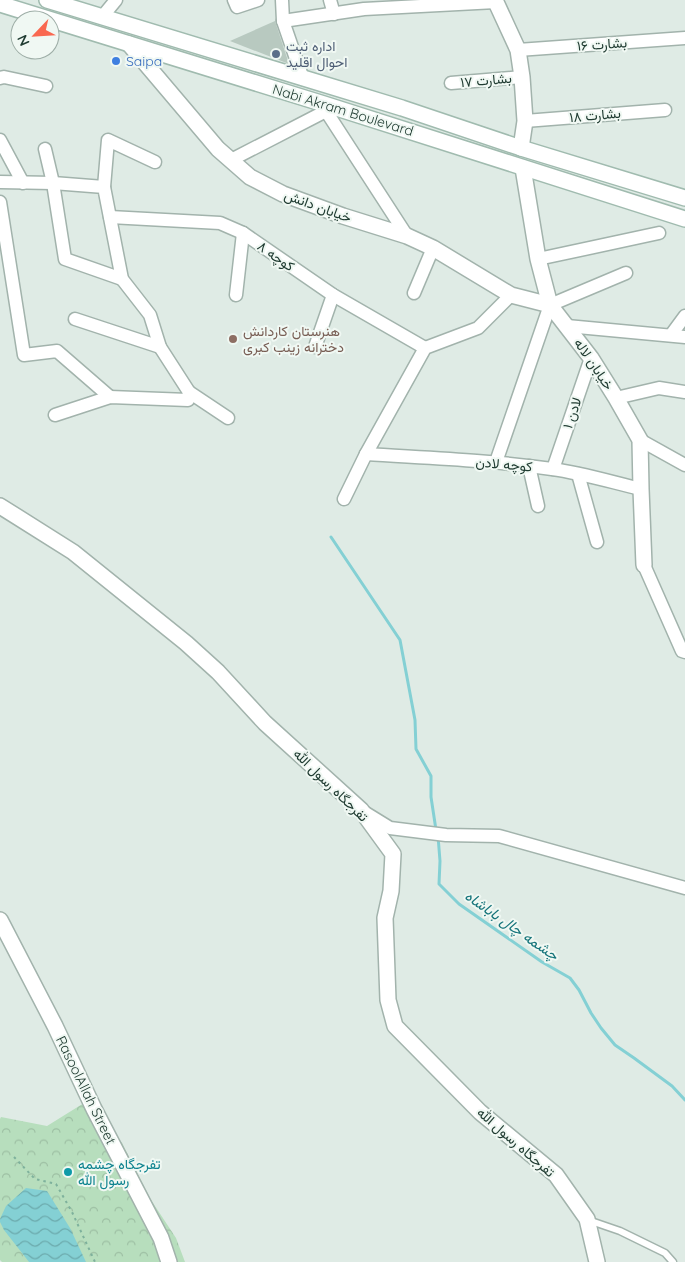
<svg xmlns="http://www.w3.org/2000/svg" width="685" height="1262" font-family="Quicksand,Vazirmatn,sans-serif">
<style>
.park{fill:url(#park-crowns)}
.water{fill:url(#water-waves)}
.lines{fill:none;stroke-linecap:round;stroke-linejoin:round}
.stream{stroke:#84d0d4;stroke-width:3}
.building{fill:#b8c9c0}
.service-casing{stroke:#a2b3ac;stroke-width:9}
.minor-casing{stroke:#a2b3ac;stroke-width:15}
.tertiary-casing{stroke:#a2b3ac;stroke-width:18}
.secondary-casing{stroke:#a0bbaf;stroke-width:18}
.path{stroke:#7eb19c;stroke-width:2;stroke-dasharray:2.5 4;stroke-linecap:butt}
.service{stroke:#fff;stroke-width:6}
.minor{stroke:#fff;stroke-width:12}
.tertiary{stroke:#fff;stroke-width:15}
.secondary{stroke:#fff;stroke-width:15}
.service-dot{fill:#5c6f8a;stroke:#f0f8f3;stroke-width:2}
.shop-dot{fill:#3f7fe0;stroke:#f0f8f3;stroke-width:2}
.education-dot{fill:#8d6e63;stroke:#f0f8f3;stroke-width:2}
.culture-dot{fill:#0f9aa8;stroke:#f0f8f3;stroke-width:2}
.labels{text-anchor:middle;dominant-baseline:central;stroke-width:4;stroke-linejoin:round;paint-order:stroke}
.street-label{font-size:14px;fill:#203c32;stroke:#f0f8f3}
.service-label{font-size:14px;fill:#4e5e75;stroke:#f0f8f3;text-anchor:start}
.shop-label{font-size:14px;fill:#366cbe;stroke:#f0f8f3;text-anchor:start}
.education-label{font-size:14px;fill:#785e54;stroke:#f0f8f3;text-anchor:start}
.culture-label{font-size:14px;fill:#0d838f;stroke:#f0f8f3;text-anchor:start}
.water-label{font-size:15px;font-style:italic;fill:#17757b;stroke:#f0f8f3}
</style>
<defs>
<pattern id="park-crowns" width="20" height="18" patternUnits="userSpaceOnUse" patternTransform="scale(1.25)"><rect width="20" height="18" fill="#b7debd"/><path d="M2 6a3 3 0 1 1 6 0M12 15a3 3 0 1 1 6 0" fill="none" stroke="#9dbfa3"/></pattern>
<pattern id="water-waves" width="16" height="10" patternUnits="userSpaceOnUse" patternTransform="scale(1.25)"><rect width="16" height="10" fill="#84d0d4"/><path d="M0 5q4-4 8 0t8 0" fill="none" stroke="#6caaad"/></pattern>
</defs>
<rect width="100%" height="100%" fill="#dfebe5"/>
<path class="park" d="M84,1103L122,1143L151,1200L176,1238L185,1262H2L0,1260V1119L1,1117L47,1126Z"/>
<path class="water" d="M26,1188L47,1191L70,1228L86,1262H29L4,1230L0,1222V1219L6,1206Z"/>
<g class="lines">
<g class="stream">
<path d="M331,537L400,640L415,720L416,749L431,776V797L436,830"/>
<path d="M438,836L440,861L439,884L459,904L542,962L570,978L579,990L591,1013L601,1028L615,1045L634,1058L672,1086L685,1100"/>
</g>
</g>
<path class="building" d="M275,21L289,64L230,41Z"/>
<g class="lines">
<g class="service-casing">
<path id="service" d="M588,1220L620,1231L665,1253L673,1262"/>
</g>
<g class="minor-casing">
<g id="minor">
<path d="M234,0L237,7L258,0"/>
<path d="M282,0L283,21L303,79"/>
<path d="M330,0L334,14"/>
<path d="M102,17L116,0"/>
<path d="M283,21L364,9L496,2"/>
<path d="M518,50L685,38"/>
<path d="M0,78L4,77L46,86"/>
<path d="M451,83L522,77"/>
<path d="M324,104L326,111L407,236"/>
<path d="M525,121L665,110"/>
<path d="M0,140L23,183"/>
<path d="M45,149L53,183L65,259L122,279"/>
<path d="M231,160L326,111"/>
<path d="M0,182L53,183L104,187L122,279L150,315L160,347L189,392L188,400L110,397L55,415"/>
<path d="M104,187L108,140L155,162"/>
<path d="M0,202L24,355L57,351L110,397"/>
<path d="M110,217L220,223L243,233L333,295L425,348"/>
<path d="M538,259L659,233"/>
<path d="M414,293L433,248"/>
<path d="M236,295L243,233"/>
<path d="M75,319L160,347"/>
<path d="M567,326L685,337"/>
<path d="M671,335L685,316"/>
<path d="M315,347L333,295"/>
<path d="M189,392L228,418"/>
<path d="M616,398L659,388L685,392"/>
<path d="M640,440L685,465"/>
<path d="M366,454C428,458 490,460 552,469C582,473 611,482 641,489"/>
<path d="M496,462L550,305L626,273"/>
<path d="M529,466L538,506"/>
<path d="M553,469L591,358"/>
<path d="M578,474L597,542"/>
<path d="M344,499L366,454L425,348L478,328L511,295"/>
<path d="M644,565L682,651L685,652"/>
<path d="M364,812L390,828L446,835L499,836L685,888"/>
</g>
</g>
<g class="tertiary-casing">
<g id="tertiary">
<path d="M495,0L518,50L522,77L525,121L521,148"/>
<path d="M129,44L218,149L250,177L283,194L343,216L407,236L433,248L511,295L550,305"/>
<path d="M523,168L538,259L550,305L591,358L616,398L640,440L641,489L644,565"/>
<path d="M0,506L73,552L186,643L218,672L265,723L361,810L393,854L391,891L385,918L388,1000L395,1026L480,1112L556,1175L587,1219L597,1262"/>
<path d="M0,920L55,1026L94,1109L161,1238L169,1262"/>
</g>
</g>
<g class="secondary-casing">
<g id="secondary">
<path d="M47,0L402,108L521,148L685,198"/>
<path d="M0,4L324,104L685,219"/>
</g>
</g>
<path class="path" d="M14,1157L35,1179L56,1184L72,1212L95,1262"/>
<use href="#service" class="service"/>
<use href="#minor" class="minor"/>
<use href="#tertiary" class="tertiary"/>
<use href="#secondary" class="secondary"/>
</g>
<circle class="service-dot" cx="276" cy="54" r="5"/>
<circle class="shop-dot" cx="116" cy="61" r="5"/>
<circle class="education-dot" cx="233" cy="339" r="5"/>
<circle class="culture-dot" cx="68" cy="1172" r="5"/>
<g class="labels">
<g class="street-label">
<text transform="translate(602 44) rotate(-4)">بشارت ۱۶</text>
<text transform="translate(486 80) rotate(-5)">بشارت ۱۷</text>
<text transform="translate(343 110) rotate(17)">Nabi Akram Boulevard</text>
<text transform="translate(595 115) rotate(-5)">بشارت ۱۸</text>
<text transform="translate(318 206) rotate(20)">خیابان دانش</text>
<text transform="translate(276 256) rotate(35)">کوچه ۸</text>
<text transform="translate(594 364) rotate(56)">خیابان لاله</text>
<text transform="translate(572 413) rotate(-71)">لادن ۱</text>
<text transform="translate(504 464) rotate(5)">کوچه لادن</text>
<text transform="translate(331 785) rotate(44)">تفرجگاه رسول الله</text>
<text transform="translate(86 1090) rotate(64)">RasoolAllah Street</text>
<text transform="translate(516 1142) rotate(41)">تفرجگاه رسول الله</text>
</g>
<g class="service-label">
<text x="286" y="46">اداره ثبت<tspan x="286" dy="16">احوال اقلید</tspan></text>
</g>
<g class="shop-label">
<text x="126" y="61">Saipa</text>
</g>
<g class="education-label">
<text x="243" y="331">هنرستان کاردانش<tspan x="243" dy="16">دخترانه زینب کبری</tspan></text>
</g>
<g class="culture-label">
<text x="78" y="1164">تفرجگاه چشمه<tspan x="78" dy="16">رسول الله</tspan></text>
</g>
<g class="water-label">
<text transform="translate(512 925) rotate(35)">چشمه چال باباشاه</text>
</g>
</g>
<g transform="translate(35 35) rotate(245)"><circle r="24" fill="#f0f8f3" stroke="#9dada6"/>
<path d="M0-4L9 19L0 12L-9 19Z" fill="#f96850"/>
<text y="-8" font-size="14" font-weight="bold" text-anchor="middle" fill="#203c32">N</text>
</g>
</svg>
